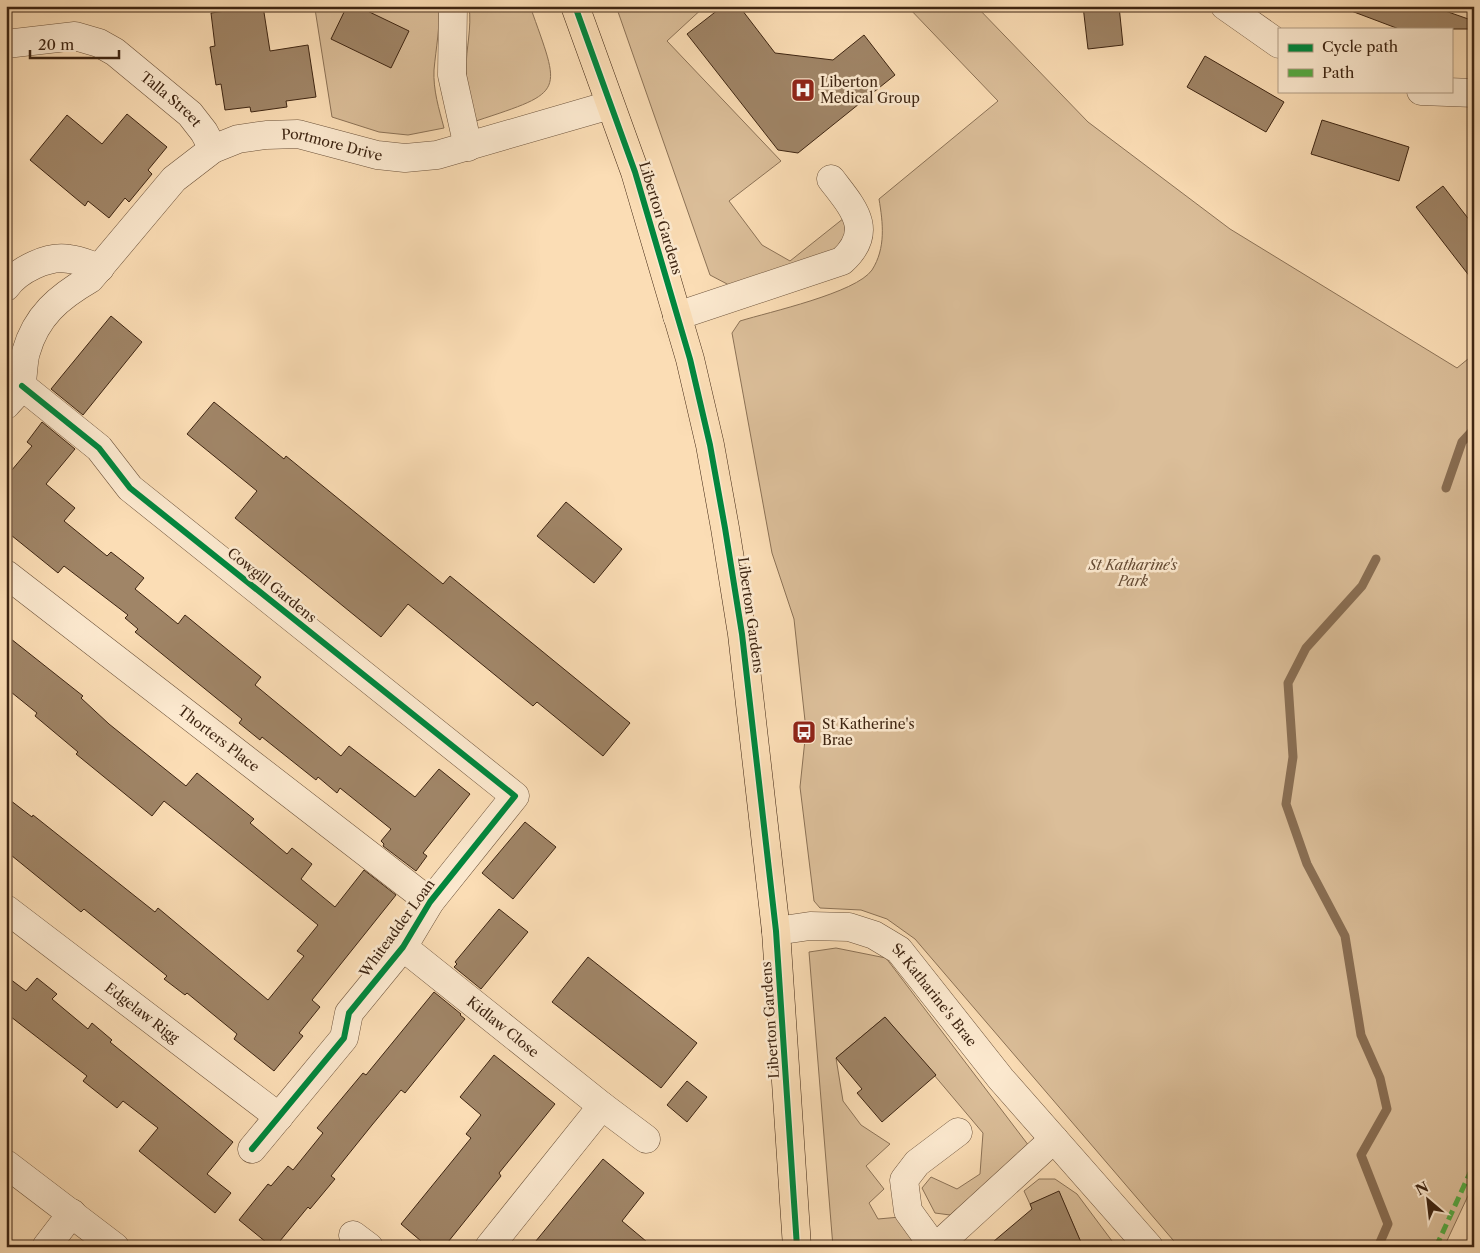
<svg xmlns="http://www.w3.org/2000/svg" width="1480" height="1253" font-family="'Libre Caslon Text',serif">
<style>
.green{fill:#dbbe99;stroke:#8c7256}
.lines{fill:none;stroke-linecap:round;stroke-linejoin:round}
.stream{stroke:#896e53;stroke-width:9}
.building{fill:#a08567;stroke:#3e2512}
.minor-casing{stroke:#6d533b;stroke-width:29}
.major-casing{stroke:#3e2512;stroke-width:29}
.minor{stroke:#fce9cf;stroke-width:28}
.major{stroke:#fbddb5;stroke-width:28}
.quiet{stroke:#55aa42;stroke-width:5;stroke-dasharray:10 5;stroke-linecap:butt}
.cycleway-casing{stroke:#fce9cf;stroke-width:9}
.cycleway{stroke:#00873e;stroke-width:6}
.labels{text-anchor:middle;dominant-baseline:central;stroke-width:5;stroke-linejoin:round;paint-order:stroke}
.poi-label{font-size:14px;fill:#3e2512;stroke:#fce9cf;text-anchor:start}
.street-label{font-size:14px;fill:#3e2512;stroke:#fce9cf}
.park-label{font-size:14px;font-style:italic;fill:#654b34;stroke:#fce9cf}
</style>
<rect width="100%" height="100%" fill="#fbddb5"/>
<filter id="stains"><feTurbulence type="fractalNoise" baseFrequency=".004" numOctaves="4"/><feColorMatrix values="0 0 0 0 .2 0 0 0 0 .09 0 0 0 0 .02 0 0 0 .5 -.17"/></filter>
<radialGradient id="worn" r=".72"><stop offset=".6" stop-color="#630" stop-opacity="0"/><stop offset="1" stop-color="#630" stop-opacity=".3"/></radialGradient>
<g class="green">
<path d="M319,6H439C440,28 436,48 434,70C433,90 439,109 444,128L408,135L379,132L332,117L315,9Z"/>
<path d="M469,6H530C561,94 567,91 476,121C471,104 466,88 466,70C466,48 472,28 469,6Z"/>
<path d="M616,6H705L667,41L781,161L729,201L762,245L790,261L844,218L846,237L837,251L729,285L710,275Z"/>
<path d="M907,6H976L1088,122L1230,229L1457,368L1474,354V1183L1444,1247H1179L915,939L887,919L861,910L820,908L814,901L800,787L806,730L794,619L772,553L732,333L740,321C769,312 856,293 872,270C886,248 883,223 879,199L998,101Z"/>
<path d="M836,948L886,958L1029,1146L950,1215L935,1213L922,1188L931,1177L957,1189L980,1174L983,1133L885,1017L836,1058L843,1101L861,1125L890,1144L866,1166L884,1189L869,1203L878,1219L900,1217L912,1228L911,1247H833L809,952Z"/>
<path d="M1039,1179H1055L1077,1194L1112,1241L1108,1247H1083L1059,1192L1030,1204L1024,1191Z"/>
</g>
<g class="lines">
<g class="stream">
<path d="M1446,488L1462,442L1474,429"/>
<path d="M1376,559L1362,586L1306,648L1288,683L1293,757L1286,804L1307,864L1345,936L1361,1035L1380,1078L1387,1109L1361,1155L1388,1224L1378,1247"/>
</g>
</g>
<g class="building">
<path d="M263,6L270,51L308,45L316,97L286,101L287,107L251,112L250,107L225,110L221,84L216,85L210,47L215,46L211,13Z"/>
<path d="M347,6H357L409,31L391,68L331,39Z"/>
<path d="M723,6H739L775,53L833,60L864,35L895,75L798,153L778,150L687,34Z"/>
<path d="M1083,6H1119L1123,45L1088,49Z"/>
<path d="M1346,6H1431L1474,21V29H1399L1346,9Z"/>
<path d="M1205,56L1284,102L1266,132L1187,87Z"/>
<path d="M127,114L167,147L148,170L152,174L129,202L125,198L109,218L88,201L85,206L30,160L67,115L102,144Z"/>
<path d="M1322,120L1409,147L1399,181L1311,154Z"/>
<path d="M1443,186L1474,226V282L1416,207Z"/>
<path d="M111,316L142,342L83,415L51,389Z"/>
<path d="M214,402L284,459L286,456L443,584L450,576L630,723L603,756L537,702L533,706L408,604L381,637L235,518L257,491L187,434Z"/>
<path d="M42,422L75,449L46,484L75,508L64,521L107,556L111,552L144,578L135,589L178,624L185,615L261,677L255,685L341,756L349,746L415,797L439,769L470,794L423,853L427,856L416,871L383,846L384,844L381,841L391,829L340,788L337,793L318,777L316,780L262,737L260,740L239,723L242,719L135,632L138,629L125,618L128,615L64,566L58,573L6,531V477L32,446L27,442Z"/>
<path d="M566,502L622,549L594,583L537,536Z"/>
<path d="M6,635L83,696L81,698L109,724L186,786L197,773L254,819L250,823L287,854L292,848L312,864L301,879L335,907L364,870L396,895L312,1000L320,1007L299,1033L303,1036L274,1071L234,1039L237,1034L187,993L185,995L164,979L167,976L84,909L81,912L6,851V797L32,817L33,815L155,912L158,908L268,1000L304,956L297,951L318,925L164,801L152,816L76,754L78,752L35,716L37,713L6,688Z"/>
<path d="M525,822L556,847L513,899L482,873Z"/>
<path d="M499,909L528,932L481,989L454,967L457,964L455,962Z"/>
<path d="M588,957L697,1043L661,1088L552,1002Z"/>
<path d="M6,976L26,991L37,978L57,994L52,999L88,1029L92,1023L112,1040L110,1042L233,1142L207,1174L231,1193L215,1213L139,1151L158,1128L123,1101L117,1108L83,1081L87,1076L6,1013Z"/>
<path d="M434,992L461,1014L460,1015L465,1019L405,1093L401,1090L372,1125L331,1176L335,1179L310,1209L308,1207L275,1247H272L239,1220L268,1184L271,1186L288,1166L293,1170L323,1133L317,1128L363,1073L366,1075Z"/>
<path d="M885,1017L936,1075L882,1122L857,1093L862,1089L836,1058Z"/>
<path d="M494,1055L555,1104L499,1173L501,1176L444,1247H428L401,1224L471,1138L466,1134L481,1115L460,1097Z"/>
<path d="M687,1081L707,1097L687,1122L667,1105Z"/>
<path d="M603,1159L644,1193L622,1221L653,1247H531Z"/>
<path d="M1059,1191L1083,1247H987L1032,1209L1030,1204Z"/>
</g>
<g class="lines">
<g class="minor-casing">
<g id="minor">
<path d="M453,6L452,75L468,147"/>
<path d="M1225,6L1279,44"/>
<path id="s1" d="M6,44L75,36L99,43L115,52L190,114L204,132L213,149"/>
<path d="M1421,91L1474,93"/>
<path d="M6,287C18,270 48,255 69,259C80,260 90,265 100,268"/>
<path d="M677,316L842,261C876,230 852,207 831,179"/>
<path d="M22,386L99,448L130,488L515,796L430,902L403,947L349,1013L344,1038L252,1149"/>
<path id="s2" d="M6,405C11,399 18,393 21,387C23,382 23,361 26,352C36,316 59,297 90,279L174,179L213,149L238,139L266,135L298,134L377,155L405,158L437,155L610,105"/>
<path id="s3" d="M6,574L430,902"/>
<path id="s4" d="M6,909L279,1117"/>
<path id="s5" d="M776,931L810,926L849,927L874,935L899,950L1001,1079L1149,1247"/>
<path id="s6" d="M403,947L602,1106L489,1247"/>
<path d="M602,1106L646,1139"/>
<path d="M6,1164L115,1247"/>
<path d="M353,1235L369,1247"/>
<path d="M46,1247L72,1213"/>
<path d="M934,1247L908,1211L904,1180L917,1163L958,1132"/>
<path d="M936,1247L1054,1139"/>
</g>
</g>
<g class="major-casing">
<path id="major" d="M575,6L635,172L690,359L710,445L725,528L742,634L776,931L797,1247"/>
</g>
<use href="#minor" class="minor"/>
<use href="#major" class="major"/>
<path class="quiet" d="M1436,1247L1474,1164"/>
<g class="cycleway-casing">
<g id="cycleway">
<path d="M575,6L635,172L690,359L710,445L725,528L742,634L776,931L797,1247"/>
<path d="M22,386L99,448L130,488L515,796L430,902L403,947L349,1013L344,1038L252,1149"/>
</g>
</g>
<use href="#cycleway" class="cycleway"/>
</g>
<defs>
<g id="hospital-square" transform="scale(1.25)"><rect x="-9" y="-9" width="18" height="18" rx="4" fill="#8f2418" stroke="#fce9cf"/><path d="M-5-5h3v3.5h4V-5h3V5h-3V1.5h-4V5h-3Z" fill="#fff"/></g>
<g id="bus-square" transform="scale(1.25)"><rect x="-9" y="-9" width="18" height="18" rx="4" fill="#8f2418" stroke="#fce9cf"/><path d="M-5-6H5V4H4V6H2V4H-2V6H-4V4H-5ZM-3.5-4V0h7V-4ZM-3.5 1.2v1.5H-2V1.2ZM2 1.2v1.5H3.5V1.2Z" fill="#fff"/></g>
</defs>
<g fill-rule="evenodd">
<use href="#hospital-square" x="803" y="90"/>
<use href="#bus-square" x="804" y="732"/>
</g>
<g class="labels">
<g class="poi-label">
<text x="820" y="82">Liberton<tspan x="820" dy="16">Medical Group</tspan></text>
<text x="822" y="724">St Katherine's<tspan x="822" dy="16">Brae</tspan></text>
</g>
<g class="street-label">
<text stroke="none"><textPath href="#s1" startOffset="186">Talla Street</textPath></text>
<text stroke="none"><textPath href="#s2" startOffset="461">Portmore Drive</textPath></text>
<text transform="translate(661 218) rotate(73)">Liberton Gardens</text>
<text transform="translate(272 585) rotate(39)">Cowgill Gardens</text>
<text transform="translate(751 615) rotate(82)">Liberton Gardens</text>
<text stroke="none"><textPath href="#s3" startOffset="269">Thorters Place</textPath></text>
<text transform="translate(397 928) rotate(-54)">Whiteadder Loan</text>
<text stroke="none"><textPath href="#s5" startOffset="186">St Katharine's Brae</textPath></text>
<text stroke="none"><textPath href="#s4" startOffset="171">Edgelaw Rigg</textPath></text>
<text transform="translate(770 1020) rotate(-94)">Liberton Gardens</text>
<text stroke="none"><textPath href="#s6" startOffset="128">Kidlaw Close</textPath></text>
</g>
<g class="park-label">
<text x="1133" y="565">St Katharine's<tspan x="1133" dy="16">Park</tspan></text>
</g>
</g>
<rect width="1480" height="1253" fill="none" stroke="#fbddb5" stroke-width="25"/>
<rect x="8" y="8" width="1465" height="1238" fill="none" stroke="#3e2512" stroke-width="2.5"/>
<rect x="12" y="12" width="1455" height="1228" fill="none" stroke="#3e2512"/>
<rect x="1278" y="28" width="175" height="65" fill="#fce9cf" stroke="#b09b83"/>
<rect x="1288" y="44" width="25" height="8" fill="#00873e" stroke="#b09b83"/>
<text x="1322" y="52" font-size="15" fill="#3e2512">Cycle path</text>
<rect x="1288" y="69" width="25" height="8" fill="#55aa42" stroke="#b09b83"/>
<text x="1322" y="78" font-size="15" fill="#3e2512">Path</text>
<g transform="translate(1428 1200) rotate(332)" stroke="#fce9cf" stroke-width="4" paint-order="stroke">
<path d="M0-4L9 19L0 12L-9 19Z" fill="#3e2512"/>
<text y="-8" font-size="14" font-weight="bold" text-anchor="middle" fill="#3e2512">N</text>
</g>
<path d="M30 50v8h89v-8" fill="none" stroke="#3e2512" stroke-width="2.5"/>
<text x="38" y="50" font-size="15" fill="#3e2512" stroke="#fce9cf" stroke-width="4" paint-order="stroke">20 m</text>
<rect width="100%" height="100%" filter="url(#stains)"/>
<rect width="100%" height="100%" fill="url(#worn)"/>
</svg>
